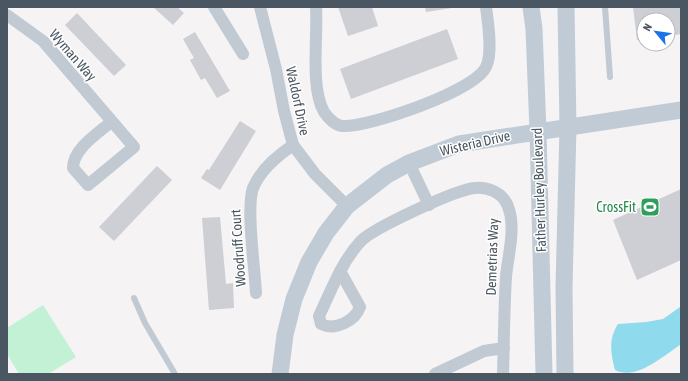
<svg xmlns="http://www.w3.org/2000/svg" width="688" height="381" font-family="'Asap Condensed',sans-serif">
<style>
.green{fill:#c3f1d5}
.water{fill:#90daee}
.building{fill:#cdcfd5}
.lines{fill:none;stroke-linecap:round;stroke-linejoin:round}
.lane{stroke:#c1cad2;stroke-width:6}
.street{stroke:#c1cad2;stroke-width:12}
.secondary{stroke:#c1cbd6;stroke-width:17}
.labels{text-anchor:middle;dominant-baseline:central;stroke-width:3;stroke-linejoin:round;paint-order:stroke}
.street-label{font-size:14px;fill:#4a5661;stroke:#fff}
.leisure-label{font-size:14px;fill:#27864d;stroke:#fff;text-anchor:end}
</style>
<rect width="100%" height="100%" fill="#f5f3f3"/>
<path class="green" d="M43,305L76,357L48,374H19L7,354V328Z"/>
<path class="water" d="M680,307V345C663,356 636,381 615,370C611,353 608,340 618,324L646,322L663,319Z"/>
<g class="building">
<path d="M153,7H177L184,13L173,25Z"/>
<path d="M338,7H372L378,26L348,36Z"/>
<path d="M425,7H452V8L426,12Z"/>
<path d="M633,7H681V34L668,36V20H644V39L637,40Z"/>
<path d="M77,13L126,65L114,76L65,25Z"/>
<path d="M447,29L458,59L351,99L340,69Z"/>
<path d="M195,32L230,91L217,98L205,78L201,80L190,60L194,58L183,39Z"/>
<path d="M240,121L256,131L220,190L201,178L207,169L209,170Z"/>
<path d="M157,166L172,180L114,241L99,227Z"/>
<path d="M681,189V260L637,280L613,220Z"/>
<path d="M220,217L226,284L233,283L234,308L209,310L202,218Z"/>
</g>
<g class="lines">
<g class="lane">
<path d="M605,7L610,77"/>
<path d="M134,298L145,323L175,374"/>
</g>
<g class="street">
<path d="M214,7L243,54"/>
<path d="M260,7L276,69L284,111L293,145L315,174L347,206"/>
<path d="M316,7C318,36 310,88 324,112C328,118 336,126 343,126C370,127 475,91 486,67C493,54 488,22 486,7"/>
<path d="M7,15L43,41L134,147L88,185L73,168C73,149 97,134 111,122"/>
<path d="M409,163L429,205"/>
<path d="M340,271L360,307C355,321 335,331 321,324L319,316C331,291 341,263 360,242C371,229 457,189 475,188C488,187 501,192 507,204C517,226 508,254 506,277C504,309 504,342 503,374"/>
<path d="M256,293C255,270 246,208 253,188C260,170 277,156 293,145"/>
<path d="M435,374L484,351L504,348"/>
</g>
<g class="secondary">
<path d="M531,7L534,29L538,131L544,374"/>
<path d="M280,374L285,335L294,299L309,262L326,233L347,206L387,175L409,163L459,144L681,110"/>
<path d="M565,374L564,287L568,127L566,7"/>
</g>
</g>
<defs>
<g id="stadium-square" transform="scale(1)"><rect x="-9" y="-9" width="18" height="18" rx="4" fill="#2e9e5b" stroke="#fff"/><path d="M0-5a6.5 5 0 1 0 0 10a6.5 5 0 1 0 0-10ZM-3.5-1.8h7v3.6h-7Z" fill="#fff"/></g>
</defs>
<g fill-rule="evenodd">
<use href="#stadium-square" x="650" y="207"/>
</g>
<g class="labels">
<g class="street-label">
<text transform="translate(73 55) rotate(49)">Wyman Way</text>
<text transform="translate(298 101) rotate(78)">Waldorf Drive</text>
<text transform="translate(475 143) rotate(-13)">Wisteria Drive</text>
<text transform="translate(539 190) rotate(-92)">Father Hurley Boulevard</text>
<text transform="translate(238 248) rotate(-94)">Woodruff Court</text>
<text transform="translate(492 257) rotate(-88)">Demetrias Way</text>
</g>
<g class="leisure-label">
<text x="636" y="207">CrossFit</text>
</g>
</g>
<rect width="688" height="381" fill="none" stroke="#4a5661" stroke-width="16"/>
<g transform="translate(656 32) rotate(299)"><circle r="19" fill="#ffffff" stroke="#b7bbc0"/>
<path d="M0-3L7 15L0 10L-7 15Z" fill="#1a73e8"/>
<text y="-6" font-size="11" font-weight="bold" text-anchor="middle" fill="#4a5661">N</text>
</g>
</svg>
